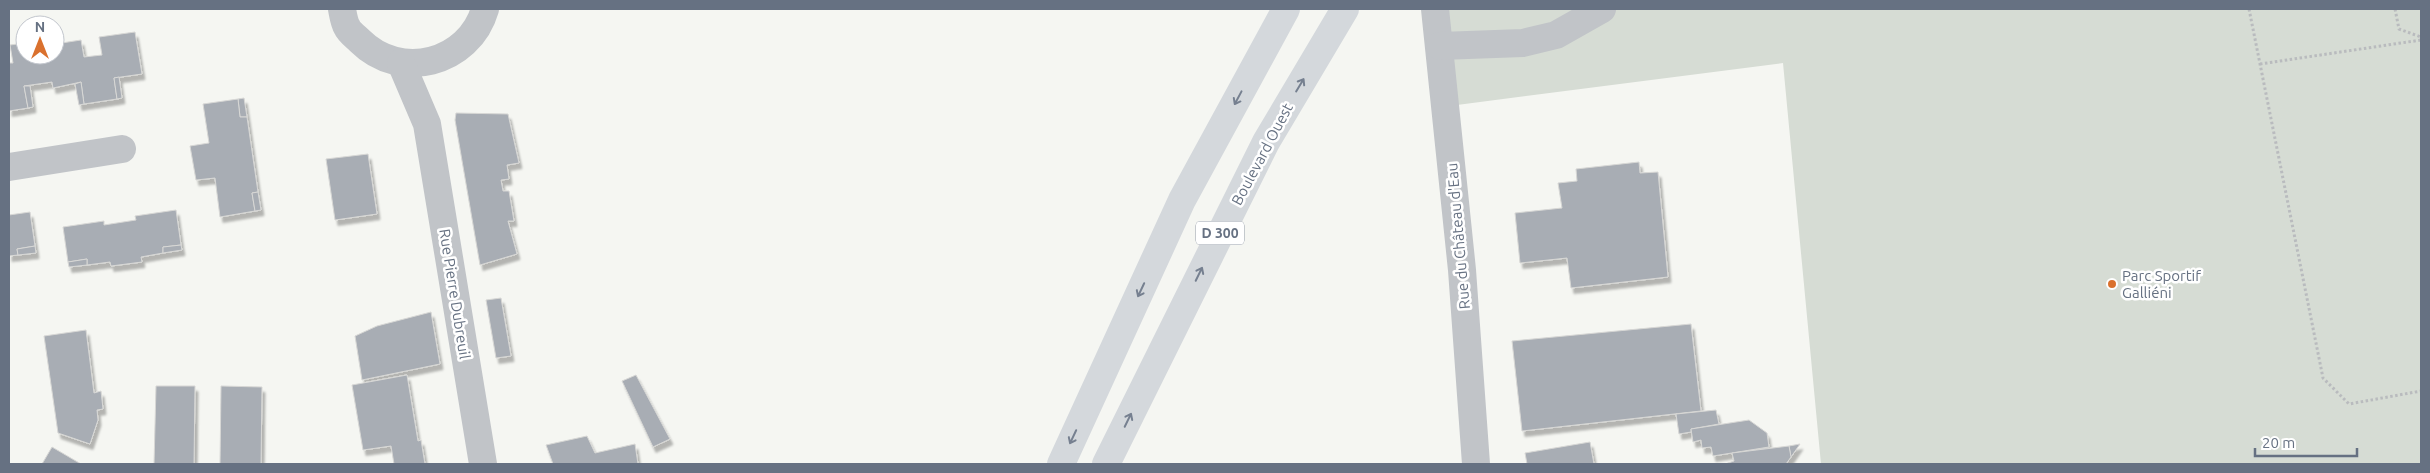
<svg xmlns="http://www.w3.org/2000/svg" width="2430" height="473" font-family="Ubuntu,sans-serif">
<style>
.grass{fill:#d6dcd4}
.building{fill:#a8adb4;stroke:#d7d7d5;filter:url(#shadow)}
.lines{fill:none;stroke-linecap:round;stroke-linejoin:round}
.path{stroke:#b9bbbe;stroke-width:3;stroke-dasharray:2.5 2.5;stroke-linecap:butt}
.minor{stroke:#c1c4c8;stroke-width:28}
.major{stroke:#d4d8dc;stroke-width:28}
.oneway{stroke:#768090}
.poi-dot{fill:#da712e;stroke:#fff;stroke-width:2}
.labels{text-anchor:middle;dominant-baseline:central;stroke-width:5;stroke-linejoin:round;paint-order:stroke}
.shield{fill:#fff;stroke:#949ca8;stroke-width:1}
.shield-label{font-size:14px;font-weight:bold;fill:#667182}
.street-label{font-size:15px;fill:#667182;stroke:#fff}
.poi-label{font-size:15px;fill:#667182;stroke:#fff;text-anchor:start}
</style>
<defs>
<filter id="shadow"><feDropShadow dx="3" dy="5.5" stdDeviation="1" flood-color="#0004"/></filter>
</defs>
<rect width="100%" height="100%" fill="#f5f6f2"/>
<path class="grass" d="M1446,9H2421V464H1821L1783,63L1457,105Z"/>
<g class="building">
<path d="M135,32L142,74L114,78L117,99L84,104L81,82L53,88L52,82L24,86L28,108L9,111V63H13L10,45L25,43V55H55V44L81,40L84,57L102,55L99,37Z"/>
<path d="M119,77L122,98L117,99L114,78Z"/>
<path d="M81,82L84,104L79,105L75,84Z"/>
<path d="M24,86H30L33,107L28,108Z"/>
<path d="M244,98L247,117H240L238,99Z"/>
<path d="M238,99L240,117H247L258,192L252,193L255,211L220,217L215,178L196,180L190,146L209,143L203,104Z"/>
<path d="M456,113L508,114L519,163L507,165L509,179L501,180L503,191H509L514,221H508L517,254L480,265L455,120Z"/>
<path d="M368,154L377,214L335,220L326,159Z"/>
<path d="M1639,162L1640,173L1658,172L1668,277L1571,288L1567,258L1520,263L1515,213L1562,208L1558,183L1577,181L1576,169Z"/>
<path d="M258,192L261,210L255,211L252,193Z"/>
<path d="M176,210L181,245L163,247V253L141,257L142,262L111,266L110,262L87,265V259L68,262L63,227L104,221V225L136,220L135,216Z"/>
<path d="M30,212L35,246L17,249L18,255L9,256V215Z"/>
<path d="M181,245L182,250L163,253V247Z"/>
<path d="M35,246L36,253L18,255L17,249Z"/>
<path d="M87,259V265L69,267L68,262Z"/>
<path d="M501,298L511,356L496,358L486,300Z"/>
<path d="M431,312L440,364L362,380L355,336L377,326Z"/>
<path d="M1691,324L1701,411L1522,431L1512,341Z"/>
<path d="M86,330L94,393L101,391L103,409L97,410L98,420L90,444L58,433L44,336Z"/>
<path d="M407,375L418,441L421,440L425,464H394L391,446L363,450L352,385Z"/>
<path d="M636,375L670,439L653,447L622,381Z"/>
<path d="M156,386H195L194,464H154Z"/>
<path d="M221,386L262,387L261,464H220Z"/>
<path d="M1716,410L1719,424L1691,429V432L1679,434L1676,414Z"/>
<path d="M1749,420L1767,433L1769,447L1713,456L1711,447L1702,448L1701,440L1693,442L1691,429Z"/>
<path d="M587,436L595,453L635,444L638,464H553L546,445Z"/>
<path d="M1590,442L1594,464H1527L1525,453Z"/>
<path d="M1800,444L1791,457L1789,446Z"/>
<path d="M1789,446L1791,457L1786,464H1725L1734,461L1732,453Z"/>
<path d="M52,447L81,464H42Z"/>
</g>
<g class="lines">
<g class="path">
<path d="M2249,9L2323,378L2349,404L2421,391"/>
<path d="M2395,9L2399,29L2421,37"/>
<path d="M2260,64L2421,40"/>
</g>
<g class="minor">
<path d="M342,9C343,14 344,22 347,27C349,32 356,37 360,41C400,81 469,64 485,9"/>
<path d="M1435,9L1462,270L1476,464"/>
<path d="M1440,46L1523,43L1556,35L1602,9"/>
<path d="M401,63L427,124L483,464"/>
<path d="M9,167L122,149"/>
</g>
<g class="major">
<path d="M1061,464L1182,200L1286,9"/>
<path d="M1106,464L1266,142L1345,9"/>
</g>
</g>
<defs><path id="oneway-shaft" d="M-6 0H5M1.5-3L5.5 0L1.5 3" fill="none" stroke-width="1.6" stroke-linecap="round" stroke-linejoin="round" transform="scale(1.25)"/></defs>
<g class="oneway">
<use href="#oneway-shaft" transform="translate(1300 85) rotate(-59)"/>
<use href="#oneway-shaft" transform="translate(1238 98) rotate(118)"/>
<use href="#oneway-shaft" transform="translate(1199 274) rotate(-64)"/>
<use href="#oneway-shaft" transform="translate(1141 290) rotate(115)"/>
<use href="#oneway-shaft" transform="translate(1128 420) rotate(-64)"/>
<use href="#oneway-shaft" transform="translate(1073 437) rotate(115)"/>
</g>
<circle class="poi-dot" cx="2112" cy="284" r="5"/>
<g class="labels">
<rect class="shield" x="1196" y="221.5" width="48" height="23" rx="4"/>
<g class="shield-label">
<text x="1220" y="233">D 300</text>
</g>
<g class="street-label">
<text transform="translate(1262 154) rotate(-62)">Boulevard Ouest</text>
<text transform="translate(1458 236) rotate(-95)">Rue du Château d'Eau</text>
<text transform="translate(455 294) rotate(81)">Rue Pierre Dubreuil</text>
</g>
<g class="poi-label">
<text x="2122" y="275">Parc Sportif<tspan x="2122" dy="17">Galliéni</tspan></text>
</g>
</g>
<rect width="2430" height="473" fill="none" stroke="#667182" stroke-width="20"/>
<g transform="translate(40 40)"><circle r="24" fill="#ffffff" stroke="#c2c6cd"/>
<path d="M0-4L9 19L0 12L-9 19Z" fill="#da712e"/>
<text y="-8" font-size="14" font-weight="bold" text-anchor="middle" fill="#667182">N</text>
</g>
<path d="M2255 448v8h102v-8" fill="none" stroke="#667182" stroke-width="2.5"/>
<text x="2262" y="448" font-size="15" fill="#667182" stroke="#ffffff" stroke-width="4" paint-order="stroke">20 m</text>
</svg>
